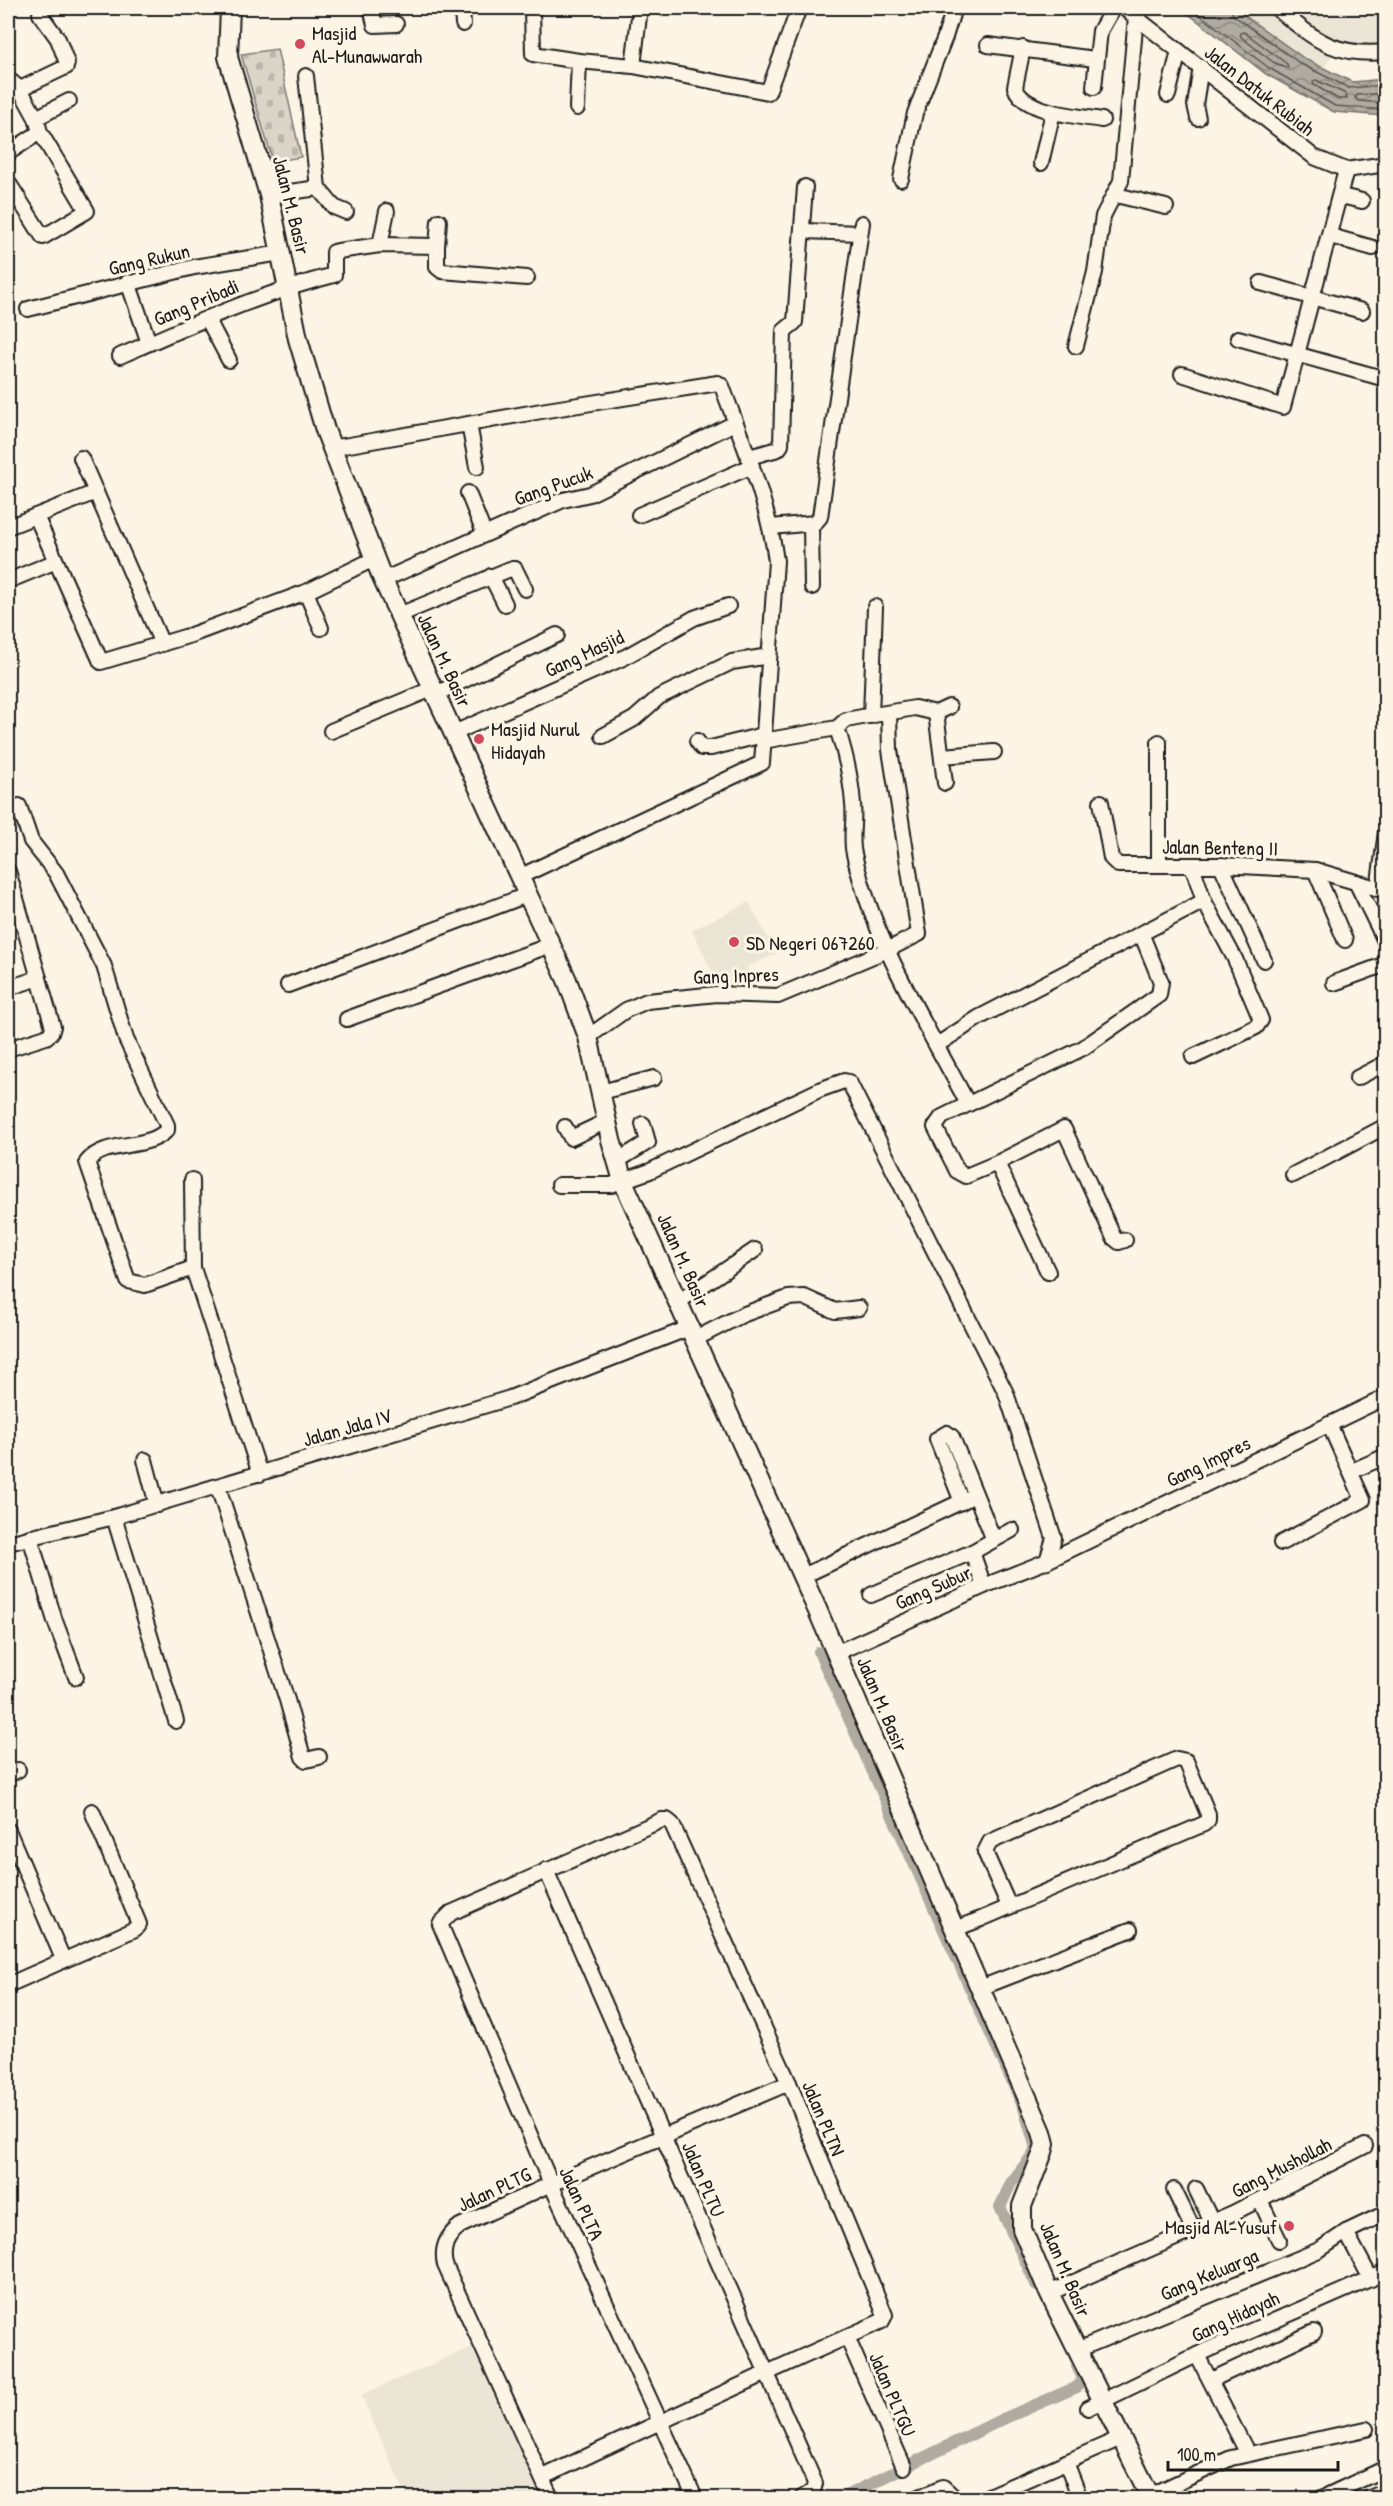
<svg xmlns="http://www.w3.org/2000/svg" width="1393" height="2506" font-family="'Patrick Hand',sans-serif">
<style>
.built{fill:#ebe5d6}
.cemetery{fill:url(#cemetery-stones);stroke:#7c7872;stroke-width:1.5}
.water{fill:url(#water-waves);stroke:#75726c;stroke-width:1.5}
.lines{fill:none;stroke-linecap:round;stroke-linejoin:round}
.shore{stroke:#575551;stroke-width:1.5}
.canal{stroke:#b0aba1;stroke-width:12}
.minor-casing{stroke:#1c1c1c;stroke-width:18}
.secondary-casing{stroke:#1c1c1c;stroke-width:22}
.minor{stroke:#fcf5e5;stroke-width:14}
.secondary{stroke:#fcf5e5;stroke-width:18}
.poi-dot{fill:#d1495b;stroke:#fcf5e5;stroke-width:2}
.labels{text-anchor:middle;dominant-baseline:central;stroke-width:6;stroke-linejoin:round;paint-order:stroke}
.poi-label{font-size:20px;fill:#1c1c1c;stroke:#fcf5e5;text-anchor:start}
.street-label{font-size:20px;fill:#1c1c1c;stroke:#fcf5e5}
</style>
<defs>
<pattern id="cemetery-stones" width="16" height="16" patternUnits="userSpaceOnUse" patternTransform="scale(1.5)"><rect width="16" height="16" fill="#dbd5c8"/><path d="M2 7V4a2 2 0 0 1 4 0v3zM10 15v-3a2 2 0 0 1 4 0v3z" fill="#bbb6ab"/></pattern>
<pattern id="water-waves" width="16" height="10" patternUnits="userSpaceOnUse" patternTransform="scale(1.5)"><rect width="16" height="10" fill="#b0aba1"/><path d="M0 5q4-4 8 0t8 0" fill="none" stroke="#8e8a82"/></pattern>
</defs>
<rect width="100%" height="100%" fill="#fcf5e5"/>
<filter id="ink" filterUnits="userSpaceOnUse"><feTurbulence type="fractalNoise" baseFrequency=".0167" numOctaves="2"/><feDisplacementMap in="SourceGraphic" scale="12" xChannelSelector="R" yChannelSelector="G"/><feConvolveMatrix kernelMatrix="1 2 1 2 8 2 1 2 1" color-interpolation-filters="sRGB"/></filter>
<g filter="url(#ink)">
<g class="built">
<path d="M1202,8H1385V45L1339,43L1307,98L1267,71Z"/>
<path d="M749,902L776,954L747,967L751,976L721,990L692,930Z"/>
<path d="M472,2347L541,2498H407L361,2395Z"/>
</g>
<path class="cemetery" d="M277,49L301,157L273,162L241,54Z"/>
<path class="water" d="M1181,8H1234L1305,59L1352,82L1385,79V116L1334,112L1266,74Z"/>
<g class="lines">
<g class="shore">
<path d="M1191,8L1269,68L1335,106L1386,110"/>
<path d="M1231,8L1233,15L1301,64L1349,88L1386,85"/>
<path d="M1244,32L1287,64L1288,68L1273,62L1241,37L1240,33Z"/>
<path d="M1316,80L1346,94L1347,99H1338L1314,85L1313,82Z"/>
<path d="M1386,93L1357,95L1355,98L1358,101L1386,103"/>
</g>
<g class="canal">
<path d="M819,1652L1024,2108L1036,2148L1032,2156L1011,2183L1000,2207L1037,2286"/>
<path d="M842,2498L1003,2419L1077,2387L1083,2378L1077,2366"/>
</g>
<g class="minor-casing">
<g id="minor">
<path d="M371,8L375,25L396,24"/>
<path d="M462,8L463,24"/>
<path d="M532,8L533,54L579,61"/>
<path d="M1124,8L1314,157L1346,170L1386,164"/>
<path d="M1276,8C1314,38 1332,57 1386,52"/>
<path d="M988,45L1095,59"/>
<path d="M1023,48L1015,87C1023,113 1078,116 1102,120"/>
<path d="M633,66L640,8"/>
<path d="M8,79L20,89L66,67L67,63L58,39L40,14"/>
<path d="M1094,87L1100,31L1113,8"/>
<path d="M1168,95L1179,51"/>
<path d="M577,108L579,61L633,66L768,92L799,8"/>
<path d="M36,118L69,101"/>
<path d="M1198,118L1195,105L1201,67"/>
<path d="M8,153L40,132"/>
<path d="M1041,163L1053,112"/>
<path d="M901,179L915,113L945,37L954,8"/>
<path d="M8,182L43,237L87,211L40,132L36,118L20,89"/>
<path d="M318,188L334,207L346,212"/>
<path d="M269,195L318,188L306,76"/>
<path d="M1116,195L1166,207"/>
<path d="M1341,196L1362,201"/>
<path d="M803,231L860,233"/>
<path d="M1330,236L1373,248"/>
<path d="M380,245L387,211"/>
<path d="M437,246L439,221"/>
<path d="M128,282L149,343"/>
<path d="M1261,283L1362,311"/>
<path d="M28,309L194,267L281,253"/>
<path d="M207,318L229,360"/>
<path d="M1238,338L1382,378"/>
<path d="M1076,346L1095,272L1103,216L1121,181L1136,17"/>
<path d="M120,356C190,325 259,294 334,275V252L338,251L380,245L437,246V267L442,271L527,278"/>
<path d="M1182,374L1283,407L1346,170"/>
<path d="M469,424L477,467"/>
<path d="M332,448L547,410L718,383L722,386C743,444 768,500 776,561L762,763L519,877"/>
<path d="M749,457L778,449L781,445L784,331L795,322L805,187"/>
<path d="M81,458L162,644"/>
<path d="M468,493L484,533"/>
<path d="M639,515L752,466"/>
<path d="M36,516L101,662L191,635L306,592L374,559"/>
<path d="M811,524L812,587"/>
<path d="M8,527L96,492"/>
<path d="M771,527L815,523L820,517L862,223"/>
<path d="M491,576L505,604"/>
<path d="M383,580L563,500L590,494L735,423"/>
<path d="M8,581L54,562"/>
<path d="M306,592L321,628"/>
<path d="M399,615L510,569H515L525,589"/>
<path d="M436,694L557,635"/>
<path d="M936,713L945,783"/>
<path d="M871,716L875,607"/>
<path d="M837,728C845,752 851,778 853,804C855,821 850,838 854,854C874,943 926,1024 968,1104"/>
<path d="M331,731L434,688"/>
<path d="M454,733L625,657L694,618L728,606"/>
<path d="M603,736L634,719L659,697L732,662L769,656"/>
<path d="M697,741L702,748H711L763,735"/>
<path d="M763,741L837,728L846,720L862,717L915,708L936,713L949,707"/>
<path d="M942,756L994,752"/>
<path d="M1101,802L1111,858L1118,865H1221L1315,870L1386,891"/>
<path d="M19,806L31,841L56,873L104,966L126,1039L167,1125V1130C147,1151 105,1139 87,1162L128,1281L145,1285L193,1268L260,1474"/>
<path d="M1159,865V742"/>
<path d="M1192,865L1204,901L1235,959L1261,1020L1256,1027L1193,1057"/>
<path d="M1221,865L1264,960"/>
<path d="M1315,870L1345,940"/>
<path d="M8,871L53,1027L51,1033L46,1037L8,1049"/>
<path d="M1356,882L1386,943"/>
<path d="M1378,889L1386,832"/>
<path d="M1334,983L1386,964"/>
<path d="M288,985L527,895"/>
<path d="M8,988L39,978"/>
<path d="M347,1019L551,945"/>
<path d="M588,1037L626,1010L647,1001L717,994L778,996L887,950L919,934L890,750L889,713"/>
<path d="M937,1045L978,1018L1204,901"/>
<path d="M1357,1078L1386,1063"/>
<path d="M601,1092L654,1078"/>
<path d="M565,1127L571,1138L607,1121"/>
<path d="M617,1161L648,1142L643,1124"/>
<path d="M997,1163L1048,1272"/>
<path d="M1293,1175L1386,1126"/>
<path d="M192,1180L193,1268"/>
<path d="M559,1185H611L650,1171L819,1090L844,1081L849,1082L1006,1393L1054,1538L1047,1561"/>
<path d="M1125,1240L1119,1242L1114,1238L1064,1129L997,1163L966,1176L957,1171L935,1127L942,1117L1083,1048L1159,995L1161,982L1141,933"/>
<path d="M678,1302L755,1250"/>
<path d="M695,1339L742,1315L788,1298L804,1297L835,1311L859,1308"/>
<path d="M145,1460L157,1505"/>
<path d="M1352,1471L1386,1456"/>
<path d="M218,1487L287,1700L303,1757L306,1760L319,1757"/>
<path d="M962,1502L937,1439L947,1433L952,1437L994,1540"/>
<path d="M114,1517L176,1721"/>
<path d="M30,1537L55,1621L76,1677"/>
<path d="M8,1543L114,1517L510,1398L689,1328"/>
<path d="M1281,1543L1363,1500L1329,1424"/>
<path d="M803,1576L969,1498"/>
<path d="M984,1586L972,1552L1012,1530"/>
<path d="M871,1595L972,1552"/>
<path d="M836,1653L984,1586L1047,1561L1386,1397"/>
<path d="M8,1775L18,1770"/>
<path d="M8,1830L63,1959"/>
<path d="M546,1870L815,2483L813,2491L802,2498"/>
<path d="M955,1929L981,1919L1204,1824L1208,1820V1814L1186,1761L1177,1759L990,1842L985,1852L1009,1906"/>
<path d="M8,1985L135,1929L139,1924L92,1811"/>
<path d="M980,1988L1130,1930"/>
<path d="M1196,2189L1212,2222"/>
<path d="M1174,2190L1194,2231"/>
<path d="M1260,2200L1279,2240"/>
<path d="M1346,2232L1371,2279"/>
<path d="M1049,2293L1233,2213L1365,2146"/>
<path d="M847,2337L904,2467"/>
<path d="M1077,2350L1319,2250L1346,2232L1386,2213"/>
<path d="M1197,2355L1248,2454"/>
<path d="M1211,2380L1314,2332"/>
<path d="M1088,2408L1205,2351L1386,2272"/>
<path d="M1066,2462L1078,2493"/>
<path d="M543,2477C655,2424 768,2372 882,2321L885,2315L789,2083L672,1824L667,1820H662L451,1913L440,1924L551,2184L695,2498"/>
<path d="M551,2498L445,2265C441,2248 447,2236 460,2226L551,2184L789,2083"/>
<path d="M917,2498L943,2487L955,2498"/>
<path d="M984,2498L1121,2438"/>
<path d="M1145,2498L1231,2458L1366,2429"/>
<path d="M1322,2498L1386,2468"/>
<path d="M1370,2498L1386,2491"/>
</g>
</g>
<g class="secondary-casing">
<path id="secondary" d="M230,8L228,57L269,195L298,339L325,430L383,580L567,980L588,1037L611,1140L623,1181L817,1609L1042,2132L1045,2144L1043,2152L1022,2206V2229L1049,2293L1151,2498"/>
</g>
<use href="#minor" class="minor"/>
<use href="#secondary" class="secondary"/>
</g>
</g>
<g class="poi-dot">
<circle cx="300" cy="44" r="6"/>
<circle cx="479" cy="739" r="6"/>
<circle cx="734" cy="942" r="6"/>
<circle cx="1289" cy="2226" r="6"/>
</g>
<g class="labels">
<g class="poi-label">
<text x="312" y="32">Masjid<tspan x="312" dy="23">Al-Munawwarah</tspan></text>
<text x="491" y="728">Masjid Nurul<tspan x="491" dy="23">Hidayah</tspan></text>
<text x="746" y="942">SD Negeri 067260</text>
<text x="1277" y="2226" text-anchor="end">Masjid Al-Yusuf</text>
</g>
<g class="street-label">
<text transform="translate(1260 90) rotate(38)">Jalan Datuk Rubiah</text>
<text transform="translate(292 205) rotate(76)">Jalan M. Basir</text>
<text transform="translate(149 259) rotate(-13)">Gang Rukun</text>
<text transform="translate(196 302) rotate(-23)">Gang Pribadi</text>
<text transform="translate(553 485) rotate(-20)">Gang Pucuk</text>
<text transform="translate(584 653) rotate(-25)">Gang Masjid</text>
<text transform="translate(445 660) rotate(65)">Jalan M. Basir</text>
<text transform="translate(1220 847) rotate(1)">Jalan Benteng II</text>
<text transform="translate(736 975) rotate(-2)">Gang Inpres</text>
<text transform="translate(684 1260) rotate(66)">Jalan M. Basir</text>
<text transform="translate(347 1427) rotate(-16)">Jalan Jala IV</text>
<text transform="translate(1208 1461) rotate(-26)">Gang Impres</text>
<text transform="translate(933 1587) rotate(-24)">Gang Subur</text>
<text transform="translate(883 1704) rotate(67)">Jalan M. Basir</text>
<text transform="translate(824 2118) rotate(67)">Jalan PLTN</text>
<text transform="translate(1281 2167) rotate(-27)">Gang Mushollah</text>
<text transform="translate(704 2179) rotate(67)">Jalan PLTU</text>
<text transform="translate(494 2189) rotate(-25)">Jalan PLTG</text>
<text transform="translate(582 2203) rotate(65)">Jalan PLTA</text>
<text transform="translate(1066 2269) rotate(67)">Jalan M. Basir</text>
<text transform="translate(1209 2274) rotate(-23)">Gang Keluarga</text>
<text transform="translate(1235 2316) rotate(-25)">Gang Hidayah</text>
<text transform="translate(893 2394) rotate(67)">Jalan PLTGU</text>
</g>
</g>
<rect width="1393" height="2506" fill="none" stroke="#fcf5e5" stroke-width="30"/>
<rect x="15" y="15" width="1363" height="2476" fill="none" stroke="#1c1c1c" stroke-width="2" filter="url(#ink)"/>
<path d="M1168 2461v9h170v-9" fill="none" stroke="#1c1c1c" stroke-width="3"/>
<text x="1177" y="2461" font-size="18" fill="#1c1c1c" stroke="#fcf5e5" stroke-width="4.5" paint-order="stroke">100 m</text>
</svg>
